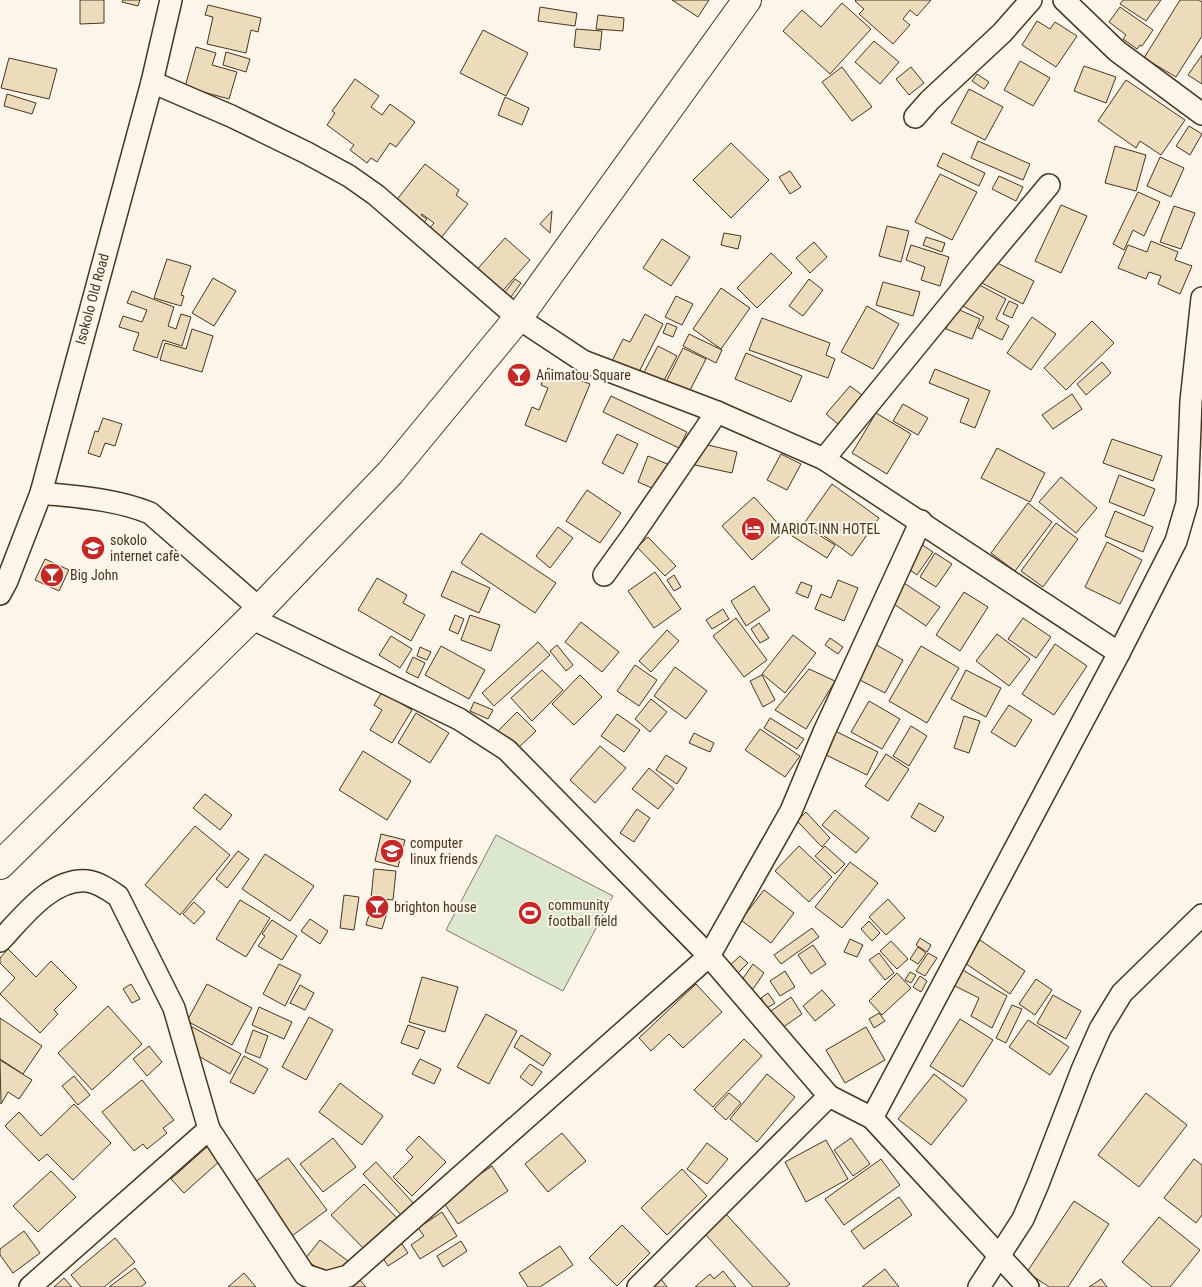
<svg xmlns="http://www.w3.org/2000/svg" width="1202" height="1287" font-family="'Roboto Condensed',sans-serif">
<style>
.green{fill:#dce7d0;stroke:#887966}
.building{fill:#ecdcbc;stroke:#4a3520}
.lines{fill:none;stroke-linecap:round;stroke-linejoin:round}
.minor-casing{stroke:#4a3520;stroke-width:24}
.highway-casing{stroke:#4a3520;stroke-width:30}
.minor{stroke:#fbf6e9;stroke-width:21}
.highway{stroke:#fbf6e9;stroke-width:28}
.labels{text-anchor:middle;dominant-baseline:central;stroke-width:4;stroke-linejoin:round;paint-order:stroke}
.street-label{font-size:14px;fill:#4a3520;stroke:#fbf6e9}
.poi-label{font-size:14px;fill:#4a3520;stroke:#fbf6e9;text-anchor:start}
</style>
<rect width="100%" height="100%" fill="#fbf6e9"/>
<path class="green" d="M496,835L613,896L563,991L446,930Z"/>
<g class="building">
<path d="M80,0H104V23L80,24Z"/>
<path d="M123,0H140L138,6L122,2Z"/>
<path d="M672,0H709L698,17Z"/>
<path d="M856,0H931L917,16L910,10L903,19L910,25L893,44L859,14L864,9L855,1Z"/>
<path d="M1123,0H1161L1146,21L1120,4Z"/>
<path d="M1180,0H1199L1202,2V36L1176,77L1144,58Z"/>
<path d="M842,3L871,29L830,74L783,31L802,10L821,27Z"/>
<path d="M208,5L261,18L258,32L251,30L246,53L207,44L213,17L205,15Z"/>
<path d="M540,7L577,13L575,26L538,21Z"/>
<path d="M1120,7L1153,30L1142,46L1140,45L1137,49L1123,39L1126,35L1109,22Z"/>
<path d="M598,15L624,18L623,31L596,29Z"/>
<path d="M1037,21L1050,29L1055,22L1077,36L1056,67L1022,45Z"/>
<path d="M576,29L602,31L600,50L574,47Z"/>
<path d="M483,30L528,53L506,96L460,73Z"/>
<path d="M874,41L899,62L880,84L855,62Z"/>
<path d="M196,47L216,53L212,65L237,72L229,99L185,87Z"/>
<path d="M226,52L250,59L246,72L223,65Z"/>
<path d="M1202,55V84L1188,75Z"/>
<path d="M9,58L57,69L49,99L1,88Z"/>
<path d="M1020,61L1050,78L1033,106L1004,90Z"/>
<path d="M1084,66L1116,77L1106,103L1074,91Z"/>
<path d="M842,67L872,107L852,121L822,82Z"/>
<path d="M911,67L924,83L909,95L896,79Z"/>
<path d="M977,74L989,82L984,89L972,81Z"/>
<path d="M355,79L379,96L371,107L382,115L390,104L415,122L396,147L390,143L377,162L371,158L367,163L350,150L354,145L327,125L335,113L332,111Z"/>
<path d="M1126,80L1185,120L1161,155L1140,141L1136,148L1098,121Z"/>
<path d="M969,89L1003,107L985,140L951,123Z"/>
<path d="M7,94L36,103L32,114L4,106Z"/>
<path d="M505,97L529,108L522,125L498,115Z"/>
<path d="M1189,126L1202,134L1190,155L1176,146Z"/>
<path d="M978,141L1030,164L1023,180L971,158Z"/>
<path d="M731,143L769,180L731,218L693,180Z"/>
<path d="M1115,146L1146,155L1136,191L1105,183Z"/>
<path d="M943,153L985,173L979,186L937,166Z"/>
<path d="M1160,157L1184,168L1171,197L1147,186Z"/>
<path d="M425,164L459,190L456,195L468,204L441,238L429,229L434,223L422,214L421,215L427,219L423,224L395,202Z"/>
<path d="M790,171L801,187L790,194L779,177Z"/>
<path d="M940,174L977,192L952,240L915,222Z"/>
<path d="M999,176L1023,187L1016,201L992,189Z"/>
<path d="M1138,192L1160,202L1144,236L1133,230L1124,250L1113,244Z"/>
<path d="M1061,205L1087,216L1061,273L1035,261Z"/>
<path d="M1174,206L1195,213L1181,249L1160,242Z"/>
<path d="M552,211L550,233L540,224Z"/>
<path d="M887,226L909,231L901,262L879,256Z"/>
<path d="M724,233L741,236L738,249L721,245Z"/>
<path d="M926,237L945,243L942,252L923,245Z"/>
<path d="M505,238L530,260L498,296L473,274Z"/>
<path d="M662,239L690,257L671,286L643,268Z"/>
<path d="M1151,241L1178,252L1175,260L1192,266L1180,294L1158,284L1161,276L1149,272L1146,279L1118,268L1128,245L1147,252Z"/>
<path d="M814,242L827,257L810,273L796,258Z"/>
<path d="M911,245L949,257L940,286L921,280L925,267L906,260Z"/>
<path d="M771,253L792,273L757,308L737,288Z"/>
<path d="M985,257L1034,281L1023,304L974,279Z"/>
<path d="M167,259L191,266L181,295L184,296L181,306L154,298Z"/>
<path d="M213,278L236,291L214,326L192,313Z"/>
<path d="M515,279L521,283L508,301L502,296Z"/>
<path d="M809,279L823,290L803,316L789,306Z"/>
<path d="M970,280L1006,299L996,319L1009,326L1002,340L978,328L984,317L957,303Z"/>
<path d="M883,282L920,292L913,316L876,305Z"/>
<path d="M721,288L750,308L721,349L693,329Z"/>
<path d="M132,291L174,307L168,326L176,329L181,314L191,317L182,346L163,340L157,358L133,350L139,333L119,327L123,316L142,322L147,310L127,303Z"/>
<path d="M676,296L693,304L682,325L665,317Z"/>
<path d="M1009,301L1018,305L1012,318L1003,314Z"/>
<path d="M867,306L899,324L873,369L841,352Z"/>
<path d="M955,308L980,319L972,339L946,329Z"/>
<path d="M645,314L663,324L637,376L611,363L623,339L630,342Z"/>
<path d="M1032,317L1056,334L1031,370L1007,353Z"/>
<path d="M762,318L830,343L826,355L835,359L828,378L749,350Z"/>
<path d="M1092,321L1114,343L1066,390L1044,368Z"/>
<path d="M667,323L677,327L673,337L663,333Z"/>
<path d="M192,329L213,336L202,372L160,360L165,343L186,349Z"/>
<path d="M689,334L722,350L716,363L683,346Z"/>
<path d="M658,346L677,356L661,386L642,376Z"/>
<path d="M683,348L706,359L687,396L665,384Z"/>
<path d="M746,353L802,376L791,402L735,379Z"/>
<path d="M1102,362L1111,373L1086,395L1077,384Z"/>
<path d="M548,368L590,384L566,442L525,425L532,407L539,410L548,388L541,385Z"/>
<path d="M935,369L990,391L975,428L960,422L969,399L929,383Z"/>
<path d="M850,386L862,395L838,424L826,414Z"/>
<path d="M1072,394L1082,409L1053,429L1042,415Z"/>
<path d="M611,396L687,432L679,448L603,412Z"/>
<path d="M903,404L928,418L918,435L893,421Z"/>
<path d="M876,413L911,434L887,474L852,453Z"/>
<path d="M103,418L122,424L115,446L105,443L100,457L88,453L95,431L98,432Z"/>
<path d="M617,434L638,444L623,474L602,463Z"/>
<path d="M1112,439L1162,456L1153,481L1103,463Z"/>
<path d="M700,443L737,452L732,473L695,465Z"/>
<path d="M997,448L1045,473L1030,502L981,478Z"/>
<path d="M781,454L801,464L787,490L767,480Z"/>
<path d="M648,456L672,466L661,492L638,482Z"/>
<path d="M1119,475L1155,489L1144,516L1109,502Z"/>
<path d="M1061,477L1097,508L1076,533L1039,502Z"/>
<path d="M832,484L879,518L852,556L805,522Z"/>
<path d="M587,490L621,513L600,543L566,521Z"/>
<path d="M754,497L785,531L752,560L722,526Z"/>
<path d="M1028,503L1052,522L1015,571L991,553Z"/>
<path d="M1115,511L1153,527L1143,552L1105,536Z"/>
<path d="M797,521L835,545L827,558L789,534Z"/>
<path d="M1056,523L1078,539L1043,587L1021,571Z"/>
<path d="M558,527L573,538L550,568L536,556Z"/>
<path d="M481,533L556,583L535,613L461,563Z"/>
<path d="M648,537L676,566L665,576L637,547Z"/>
<path d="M918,542L933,552L917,575L903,565Z"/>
<path d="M1107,542L1142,560L1120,604L1085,587Z"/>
<path d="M935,553L952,564L936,587L920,577Z"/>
<path d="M45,559L69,570L59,591L35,580Z"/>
<path d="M452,571L490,588L479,613L441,596Z"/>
<path d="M655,572L681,609L654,628L628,591Z"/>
<path d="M674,575L681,587L674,591L667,580Z"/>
<path d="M377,578L407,595L403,603L425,615L411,641L358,610Z"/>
<path d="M838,580L858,588L844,621L815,609L821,594L831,598Z"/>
<path d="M801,582L812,586L808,598L796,593Z"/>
<path d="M904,583L940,607L926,626L891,602Z"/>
<path d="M754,586L770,610L746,626L731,601Z"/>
<path d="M964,592L988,607L960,651L936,635Z"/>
<path d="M723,609L729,619L712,629L706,620Z"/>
<path d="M455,615L464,619L458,634L449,630Z"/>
<path d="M470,615L500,625L491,651L461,640Z"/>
<path d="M736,618L767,660L744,677L713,636Z"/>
<path d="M1023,618L1051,637L1036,658L1008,639Z"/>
<path d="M581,622L619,652L602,672L565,642Z"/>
<path d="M759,623L769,638L760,643L751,629Z"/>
<path d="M667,630L679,641L651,672L639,661Z"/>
<path d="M997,634L1030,659L1009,686L976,661Z"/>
<path d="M793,635L816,653L785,693L762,674Z"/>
<path d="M391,636L412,649L400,668L379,655Z"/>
<path d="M830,638L843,647L838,654L825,645Z"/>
<path d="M538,642L550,655L494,706L482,693Z"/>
<path d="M873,643L903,660L885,693L854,677Z"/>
<path d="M1055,644L1087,666L1054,715L1022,694Z"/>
<path d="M557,645L573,665L566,671L550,651Z"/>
<path d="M441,646L485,670L469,699L425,675Z"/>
<path d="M921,646L959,668L927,723L889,701Z"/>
<path d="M420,647L431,652L427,660L417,656Z"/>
<path d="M413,657L425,663L418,678L406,672Z"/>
<path d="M635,665L657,680L639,706L617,691Z"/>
<path d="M675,667L707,691L686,719L654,696Z"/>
<path d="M809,669L835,681L806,729L775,710Z"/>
<path d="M542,670L563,690L532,721L511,698Z"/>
<path d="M966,670L1001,688L986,717L951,699Z"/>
<path d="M580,675L602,697L574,725L552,704Z"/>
<path d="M762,675L775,700L763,707L750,681Z"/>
<path d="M382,692L412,710L392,743L370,730L382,710L374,705Z"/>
<path d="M651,699L667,712L650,732L635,719Z"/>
<path d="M869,701L900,719L882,749L851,732Z"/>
<path d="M474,702L493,710L488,719L470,711Z"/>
<path d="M1009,705L1032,720L1015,747L991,732Z"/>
<path d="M517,712L536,731L516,750L498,731Z"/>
<path d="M416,713L449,733L430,763L398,743Z"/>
<path d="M617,714L640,730L624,752L601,736Z"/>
<path d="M964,716L980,721L969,753L954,748Z"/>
<path d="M770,718L804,739L797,749L764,728Z"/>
<path d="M911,726L927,736L909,766L893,756Z"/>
<path d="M760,729L800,756L785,777L745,750Z"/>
<path d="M833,730L878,752L867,775L822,753Z"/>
<path d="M694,733L714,743L710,752L689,743Z"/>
<path d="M600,746L626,768L595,803L570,780Z"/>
<path d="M363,751L411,781L387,820L339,790Z"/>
<path d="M886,754L909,769L888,801L865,786Z"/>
<path d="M666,755L687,768L677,784L656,770Z"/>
<path d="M649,768L674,789L658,809L632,789Z"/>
<path d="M205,794L232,815L220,830L193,808Z"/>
<path d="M919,803L944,817L935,832L911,817Z"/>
<path d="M637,809L650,818L634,842L620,833Z"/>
<path d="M835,810L869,838L856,853L822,825Z"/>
<path d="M806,812L830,838L822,847L797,821Z"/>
<path d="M195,826L230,855L180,915L145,885Z"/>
<path d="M381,834L405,840L398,867L375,861Z"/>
<path d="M799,846L832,877L809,902L775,871Z"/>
<path d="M825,846L845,864L835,874L815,856Z"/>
<path d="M238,851L249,859L227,888L216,879Z"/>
<path d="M265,854L314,886L290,921L242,889Z"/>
<path d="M850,862L878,883L842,928L815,907Z"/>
<path d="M374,869L396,871L393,900L371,898Z"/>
<path d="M764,890L794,913L771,943L741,920Z"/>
<path d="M344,895L359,897L354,930L340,928Z"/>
<path d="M888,899L905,918L886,935L869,917Z"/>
<path d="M240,900L270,918L246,957L216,939Z"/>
<path d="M373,901L389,906L382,929L366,925Z"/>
<path d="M194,902L205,912L194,924L183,914Z"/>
<path d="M310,919L328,931L320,944L301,931Z"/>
<path d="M272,920L297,936L282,960L258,946L265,936L262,934Z"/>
<path d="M869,921L880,933L872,941L861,929Z"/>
<path d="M812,928L819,937L781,964L774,955Z"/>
<path d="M920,938L931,945L927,952L916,945Z"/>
<path d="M850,939L863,945L857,957L844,952Z"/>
<path d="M980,940L1025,971L1010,994L965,963Z"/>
<path d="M891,941L908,959L897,969L880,951Z"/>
<path d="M813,945L826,964L811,974L798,955Z"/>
<path d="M918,947L926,953L918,964L910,959Z"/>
<path d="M8,949L36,977L51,961L77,987L54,1010L58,1014L40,1033L0,994L15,978L0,963V958Z"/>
<path d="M879,953L894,973L885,980L869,960Z"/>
<path d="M928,953L937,958L925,976L916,971Z"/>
<path d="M740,956L748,963L738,973L730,965Z"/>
<path d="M279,964L301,975L285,1006L263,994Z"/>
<path d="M753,964L764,973L751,992L739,984Z"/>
<path d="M961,969L1007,996L992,1028L971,1016L979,998L953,985Z"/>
<path d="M785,971L795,987L780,996L770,981Z"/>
<path d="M910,972L916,975L911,983L905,980Z"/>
<path d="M897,973L911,988L882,1015L869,1001Z"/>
<path d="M920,976L927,981L921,992L913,987Z"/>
<path d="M422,977L458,987L445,1032L409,1022Z"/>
<path d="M1036,979L1052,990L1035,1015L1019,1004Z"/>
<path d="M131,984L140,999L132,1003L123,989Z"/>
<path d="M207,984L252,1008L232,1045L187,1021Z"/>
<path d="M696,984L722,1012L683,1048L669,1034L651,1051L639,1038Z"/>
<path d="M300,985L314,993L305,1010L290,1003Z"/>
<path d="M822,990L835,1005L815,1021L803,1006Z"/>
<path d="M768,993L775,1003L767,1008L761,998Z"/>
<path d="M1053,995L1081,1011L1066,1039L1037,1023Z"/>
<path d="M791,997L802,1014L782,1028L771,1011Z"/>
<path d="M1012,1005L1022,1009L1006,1043L996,1038Z"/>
<path d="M108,1006L142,1044L92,1090L58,1053Z"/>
<path d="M259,1007L292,1022L284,1039L252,1025Z"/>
<path d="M879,1013L885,1021L874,1028L869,1019Z"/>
<path d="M486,1014L517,1031L489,1084L457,1067Z"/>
<path d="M309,1017L333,1030L306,1080L282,1067Z"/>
<path d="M0,1018L42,1046L23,1074L0,1059Z"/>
<path d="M960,1019L993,1040L963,1087L930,1066Z"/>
<path d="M1028,1020L1069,1047L1050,1075L1009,1047Z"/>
<path d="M185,1023L241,1054L230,1074L174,1042Z"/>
<path d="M408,1025L425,1031L418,1049L401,1043Z"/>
<path d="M866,1027L885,1060L845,1083L826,1050Z"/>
<path d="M253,1030L268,1036L260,1058L245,1052Z"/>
<path d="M521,1035L551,1054L543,1066L514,1047Z"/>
<path d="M744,1039L762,1056L713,1107L694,1090Z"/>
<path d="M149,1046L162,1062L147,1076L133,1059Z"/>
<path d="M244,1056L268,1069L254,1094L230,1082Z"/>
<path d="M420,1059L441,1069L434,1084L412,1074Z"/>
<path d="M0,1060L32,1080L19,1099L8,1092L1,1104Z"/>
<path d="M530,1064L542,1072L532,1086L520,1077Z"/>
<path d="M767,1074L795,1097L757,1142L730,1119Z"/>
<path d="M934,1074L967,1100L931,1145L898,1119Z"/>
<path d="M74,1076L90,1095L78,1105L62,1086Z"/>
<path d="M142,1080L174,1120L163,1128L167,1133L147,1149L143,1144L134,1151L102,1112Z"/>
<path d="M340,1083L383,1116L362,1145L319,1112Z"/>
<path d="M729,1093L741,1103L726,1120L714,1109Z"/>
<path d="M1146,1093L1187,1125L1139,1187L1098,1155Z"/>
<path d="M74,1104L111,1143L73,1180L47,1154L39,1161L5,1126L19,1112L41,1136Z"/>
<path d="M562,1133L586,1161L548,1192L525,1164Z"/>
<path d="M419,1136L446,1162L412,1196L393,1177L413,1157L406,1150Z"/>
<path d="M333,1138L356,1167L323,1192L300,1164Z"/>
<path d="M851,1138L870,1164L853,1176L834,1150Z"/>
<path d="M826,1140L848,1179L806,1202L785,1162Z"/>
<path d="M707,1143L728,1159L707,1184L687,1169Z"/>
<path d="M208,1146L221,1160L184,1193L171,1179Z"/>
<path d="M288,1158L327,1210L289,1238L251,1185Z"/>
<path d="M881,1159L900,1185L844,1225L825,1199Z"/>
<path d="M1194,1159L1202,1165V1215L1196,1223L1164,1198Z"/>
<path d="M376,1162L415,1205L403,1217L363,1174Z"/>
<path d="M492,1166L508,1191L458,1224L442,1200Z"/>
<path d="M682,1169L707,1196L667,1235L641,1208Z"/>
<path d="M51,1171L76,1197L38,1232L13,1206Z"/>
<path d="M364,1184L398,1219L365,1250L331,1215Z"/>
<path d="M899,1197L912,1215L864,1249L851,1231Z"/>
<path d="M1074,1201L1109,1224L1068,1287H1049L1027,1272Z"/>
<path d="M442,1212L457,1236L420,1259L411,1245L424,1236L418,1228Z"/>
<path d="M726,1214L790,1284L786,1287H753L705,1234Z"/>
<path d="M1159,1217L1200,1250L1170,1287H1152L1122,1262Z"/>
<path d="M622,1225L650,1253L617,1286L589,1258Z"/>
<path d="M24,1231L40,1253L13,1273L0,1255V1249Z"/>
<path d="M395,1233L408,1253L388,1266L375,1246Z"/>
<path d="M115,1238L135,1262L104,1287H81L71,1275Z"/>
<path d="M320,1240L348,1261L333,1279L305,1259Z"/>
<path d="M461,1241L467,1251L443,1267L437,1256Z"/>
<path d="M560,1246L573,1265L540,1287H528L519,1273Z"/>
<path d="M135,1268L146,1283L141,1287H109Z"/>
<path d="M885,1269L899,1287H862Z"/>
<path d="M723,1271L736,1287H695L710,1274L714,1279Z"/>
<path d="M244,1273L256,1287H228Z"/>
<path d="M354,1274L366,1287H340Z"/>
<path d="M64,1278L72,1287H54Z"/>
<path d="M661,1279L667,1287H649Z"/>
<path d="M1101,1279L1107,1287H1089Z"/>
</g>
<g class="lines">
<g class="minor-casing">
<g id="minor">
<path d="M1064,0L1117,51L1202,114"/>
<path d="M152,82L231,116L307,153L349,176L376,195L518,318L583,361L717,412L824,459L1119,653L872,1118"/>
<path d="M915,117L930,100L1002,33L1031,0"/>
<path d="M824,459L983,264L1049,185"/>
<path d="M41,493C78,497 116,499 150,513L260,609"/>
<path d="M604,575L635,532L717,412"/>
<path d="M0,594L7,581L41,493L152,82L171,0"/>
<path d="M251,618L459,719L507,750L709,956L829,1096L872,1118L1028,1287"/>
<path d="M1119,653L1176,541L1187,503L1191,401L1202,298"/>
<path d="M0,941C22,918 51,878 87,881C98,882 109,890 118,896L174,1008L209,1129L30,1287"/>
<path d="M209,1129L305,1275L326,1282L348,1276L709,956L791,811L824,732L921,521"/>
<path d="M638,1287L829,1096"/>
<path d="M979,1287L1023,1219L1038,1184L1082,1070L1100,1029L1122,993L1202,915"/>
</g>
</g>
<g class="highway-casing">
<path id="highway" d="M0,865L251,618L391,472L518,318L747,0"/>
</g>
<use href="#minor" class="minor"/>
<use href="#highway" class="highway"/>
</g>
<defs>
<g id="bar-disc" transform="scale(1.25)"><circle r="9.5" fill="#c62828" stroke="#fbf6e9"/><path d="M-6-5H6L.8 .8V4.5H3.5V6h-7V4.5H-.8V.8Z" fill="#fff"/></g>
<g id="hotel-disc" transform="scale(1.25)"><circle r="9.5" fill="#c62828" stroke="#fbf6e9"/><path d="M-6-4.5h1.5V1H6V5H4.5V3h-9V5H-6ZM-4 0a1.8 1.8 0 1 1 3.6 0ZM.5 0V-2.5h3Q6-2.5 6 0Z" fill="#fff"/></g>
<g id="school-disc" transform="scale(1.25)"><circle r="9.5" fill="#c62828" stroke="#fbf6e9"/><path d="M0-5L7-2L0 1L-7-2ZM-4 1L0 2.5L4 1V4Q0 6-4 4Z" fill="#fff"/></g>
<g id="stadium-disc" transform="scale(1.25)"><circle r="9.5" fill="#c62828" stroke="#fbf6e9"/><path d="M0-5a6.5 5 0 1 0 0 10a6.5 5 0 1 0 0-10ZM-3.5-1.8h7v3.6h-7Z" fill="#fff"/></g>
</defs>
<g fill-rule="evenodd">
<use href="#bar-disc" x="519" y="375"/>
<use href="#hotel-disc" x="753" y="529"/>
<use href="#school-disc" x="93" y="548"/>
<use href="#bar-disc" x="52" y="575"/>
<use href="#school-disc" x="392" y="851"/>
<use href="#bar-disc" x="377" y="907"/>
<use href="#stadium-disc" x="530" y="913"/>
</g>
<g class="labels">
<g class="street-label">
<text transform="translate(92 299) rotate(-75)">Isokolo Old Road</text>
</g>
<g class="poi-label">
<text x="536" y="375">Animatou Square</text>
<text x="770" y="529">MARIOT INN HOTEL</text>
<text x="110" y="540">sokolo<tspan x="110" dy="16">internet cafe</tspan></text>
<text x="70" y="575">Big John</text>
<text x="410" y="843">computer<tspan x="410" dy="16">linux friends</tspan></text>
<text x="548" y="905">community<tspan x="548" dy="16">football field</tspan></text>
<text x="394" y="907">brighton house</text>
</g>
</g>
</svg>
